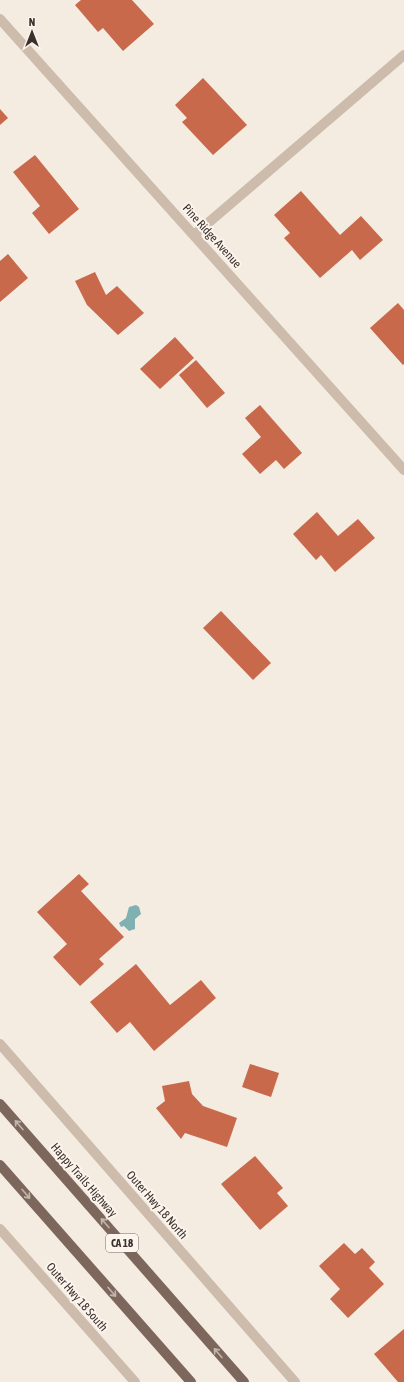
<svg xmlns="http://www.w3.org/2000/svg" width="404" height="1382" font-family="'Asap Condensed',sans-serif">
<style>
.water{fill:#7fb0b2}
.building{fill:#c8694b}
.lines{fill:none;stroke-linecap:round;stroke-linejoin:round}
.minor{stroke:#cdbbac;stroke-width:10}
.major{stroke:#7d675c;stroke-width:10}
.oneway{stroke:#c2b5ac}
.labels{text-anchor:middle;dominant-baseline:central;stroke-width:4;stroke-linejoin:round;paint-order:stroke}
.shield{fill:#fbf5ee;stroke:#756b66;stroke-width:1}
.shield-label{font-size:11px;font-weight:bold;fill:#3b302b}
.street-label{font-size:12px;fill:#3b302b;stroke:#fbf5ee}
</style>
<rect width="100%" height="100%" fill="#f4ebe1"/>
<path class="water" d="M136,905L139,907L141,914L135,919V929L129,931L124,926L121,927L119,923L126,918L129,907Z"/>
<g class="building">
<path d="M81,0H132L154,24L123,51L103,28L98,32L75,5Z"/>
<path d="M203,78L247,125L213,155L182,122L187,118L175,105Z"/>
<path d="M0,109L8,118L0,125Z"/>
<path d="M35,155L79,209L49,234L32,213L40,206L13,172Z"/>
<path d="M301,191L340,235L361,216L383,240L360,260L352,250L320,278L284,238L290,233L274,215Z"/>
<path d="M8,254L28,278L0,302V261Z"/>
<path d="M95,272L106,295L117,286L144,313L118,335L87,305L75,281Z"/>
<path d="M398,303L404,310V364L403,365L370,328Z"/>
<path d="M175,337L194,358L160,389L140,369Z"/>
<path d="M196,360L225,393L207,408L179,375Z"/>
<path d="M260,405L302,453L284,469L276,460L260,474L242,454L261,437L245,418Z"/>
<path d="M317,512L338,536L358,519L375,538L335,572L321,555L316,560L293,534Z"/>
<path d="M221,611L271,663L253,680L203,628Z"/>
<path d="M79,874L89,884L81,891L124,937L99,959L104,964L80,986L53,957L67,944L37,912Z"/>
<path d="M136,964L170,1005L201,980L216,998L154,1051L130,1022L117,1033L90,1002Z"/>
<path d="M250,1064L279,1073L271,1097L242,1087Z"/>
<path d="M189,1081L192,1094L203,1106L237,1118L227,1147L185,1133L181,1139L156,1108L165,1101L162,1086Z"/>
<path d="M255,1156L283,1188L277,1193L288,1206L260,1230L221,1184Z"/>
<path d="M344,1243L355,1254L362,1248L375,1262L369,1268L384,1284L348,1318L330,1299L340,1289L319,1266Z"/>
<path d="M404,1329V1382H398L374,1354Z"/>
</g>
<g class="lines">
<g class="minor">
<path d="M0,19L404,470"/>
<path d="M194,235L404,55"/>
<path d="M0,1044L295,1382"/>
<path d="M0,1229L135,1382"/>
</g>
<g class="major">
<path d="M0,1104L244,1382"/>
<path d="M0,1165L191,1382"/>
</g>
</g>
<defs><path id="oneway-shaft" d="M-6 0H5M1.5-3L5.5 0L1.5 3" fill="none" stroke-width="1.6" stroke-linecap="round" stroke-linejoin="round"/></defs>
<g class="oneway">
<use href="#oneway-shaft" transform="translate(19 1125) rotate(-131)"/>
<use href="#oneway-shaft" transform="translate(26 1194) rotate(49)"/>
<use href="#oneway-shaft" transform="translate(105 1223) rotate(-131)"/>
<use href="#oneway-shaft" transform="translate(112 1292) rotate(49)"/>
<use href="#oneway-shaft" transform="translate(218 1353) rotate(-131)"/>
</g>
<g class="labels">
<rect class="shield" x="106" y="1234" width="32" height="18" rx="3"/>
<g class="shield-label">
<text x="122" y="1243">CA 18</text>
</g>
<g class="street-label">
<text transform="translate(212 236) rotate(48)">Pine Ridge Avenue</text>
<text transform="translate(84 1180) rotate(49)">Happy Trails Highway</text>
<text transform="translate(157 1205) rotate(49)">Outer Hwy 18 North</text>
<text transform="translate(77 1297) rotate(49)">Outer Hwy 18 South</text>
</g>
</g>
<g transform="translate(32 32)" stroke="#fbf5ee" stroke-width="3" paint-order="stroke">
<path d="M0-3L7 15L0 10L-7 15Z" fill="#3b302b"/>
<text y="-6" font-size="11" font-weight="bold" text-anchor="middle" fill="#3b302b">N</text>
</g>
</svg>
